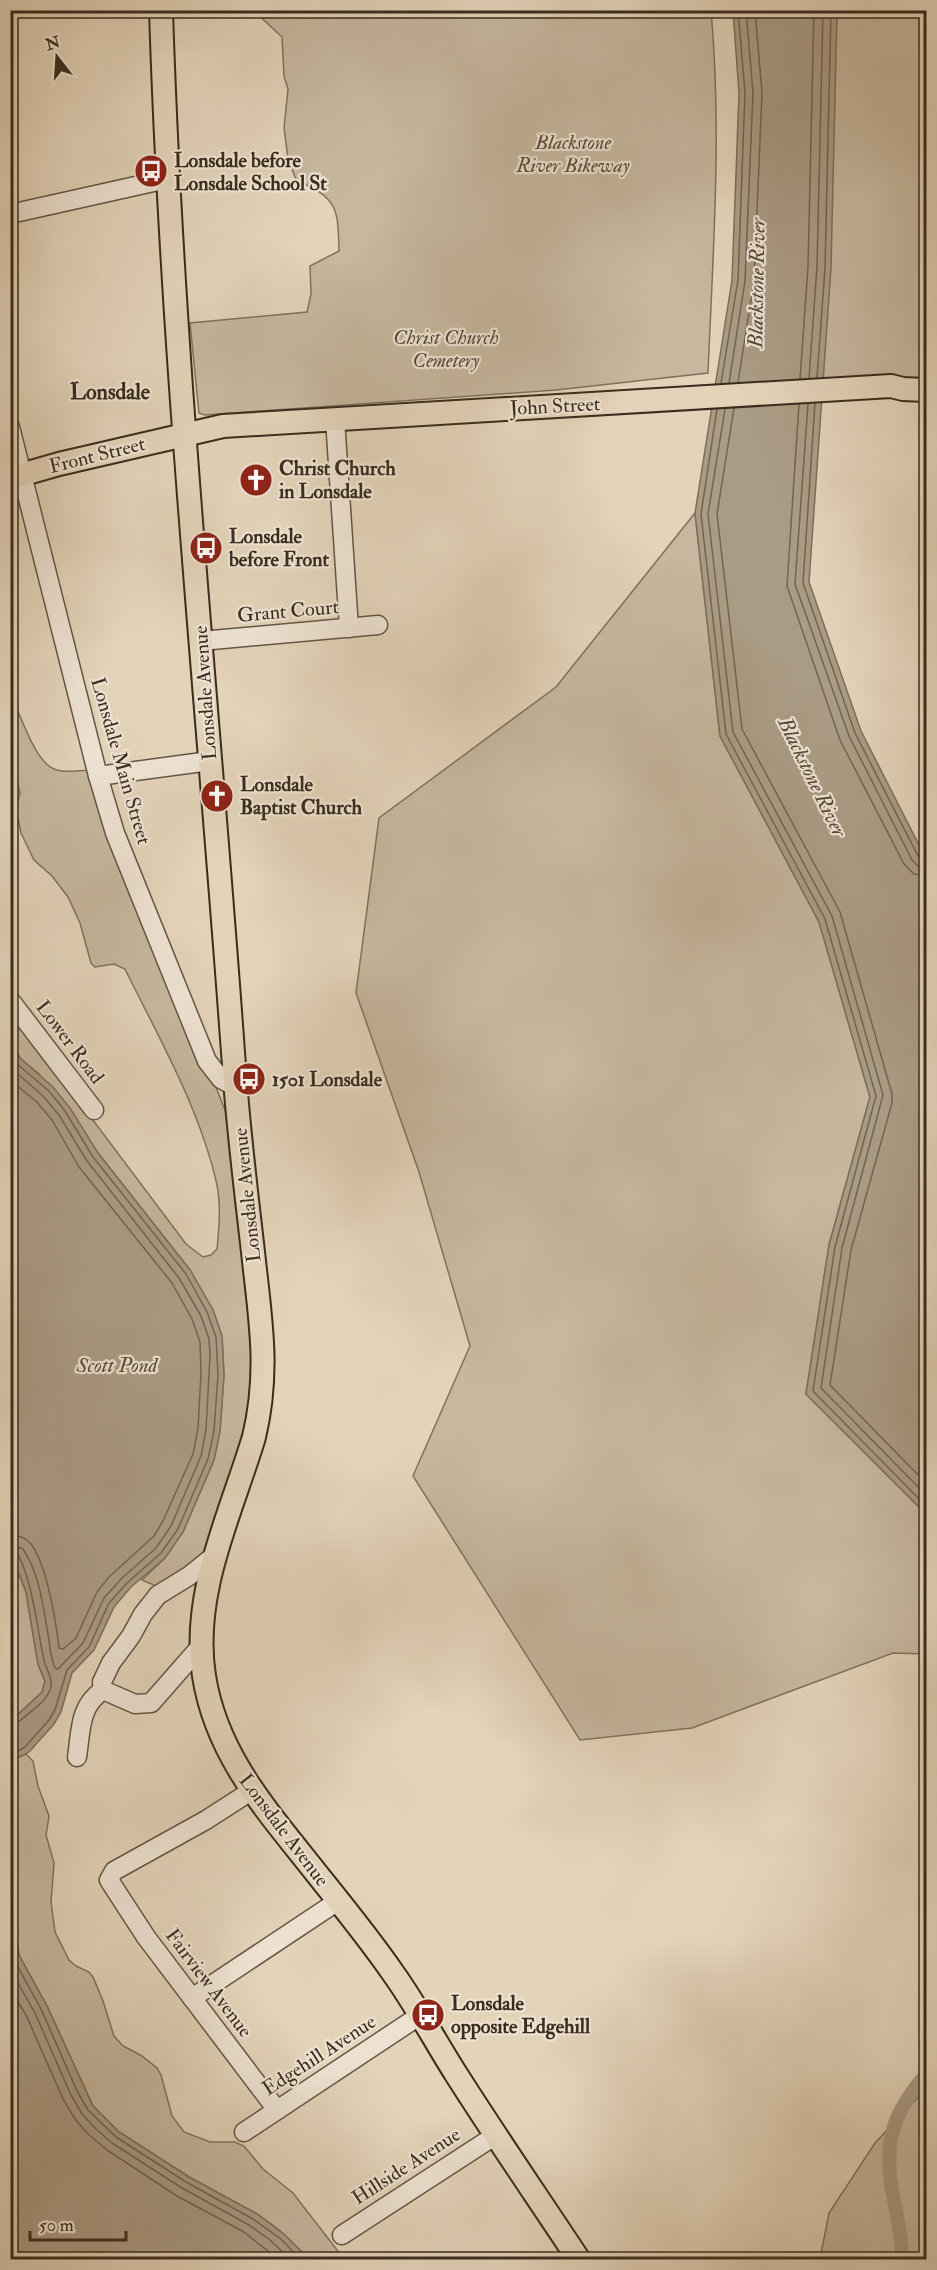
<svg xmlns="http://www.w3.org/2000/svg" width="937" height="2270" font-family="'IM FELL Double Pica',serif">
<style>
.green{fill:#c6b79e;stroke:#80725e;stroke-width:1.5}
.water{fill:#aa9b84;stroke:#7d6f5b;stroke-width:1.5}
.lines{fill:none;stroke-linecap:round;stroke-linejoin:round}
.shore{stroke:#726450;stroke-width:1.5}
.canal{stroke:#aa9b84;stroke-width:14}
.minor-casing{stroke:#645644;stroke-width:21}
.major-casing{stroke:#3a2d1d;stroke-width:26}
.minor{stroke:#ede2d2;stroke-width:18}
.major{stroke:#e3d3b9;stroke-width:22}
.labels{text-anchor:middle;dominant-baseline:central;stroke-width:4.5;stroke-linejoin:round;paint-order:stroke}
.park-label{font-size:20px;font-style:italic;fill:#564937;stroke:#ede2d2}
.poi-label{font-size:20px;font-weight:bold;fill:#3a2d1d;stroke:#ede2d2;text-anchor:start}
.street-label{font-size:20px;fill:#3a2d1d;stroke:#ede2d2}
.water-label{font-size:21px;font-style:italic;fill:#564837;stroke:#ede2d2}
.quarter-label{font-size:22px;font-weight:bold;fill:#3a2d1d;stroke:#ede2d2}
</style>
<rect width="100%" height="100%" fill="#e3d3b9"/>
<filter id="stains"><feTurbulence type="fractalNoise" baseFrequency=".00333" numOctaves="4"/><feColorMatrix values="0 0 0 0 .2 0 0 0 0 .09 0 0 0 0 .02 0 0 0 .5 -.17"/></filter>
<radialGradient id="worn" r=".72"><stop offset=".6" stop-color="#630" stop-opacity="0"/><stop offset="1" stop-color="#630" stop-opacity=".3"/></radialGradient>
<g class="green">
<path d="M254,11H711C722,131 713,252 708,373L556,390L205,415L199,413L190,323L307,312L311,294L310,266L339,251C338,208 338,198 296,180L288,158L284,128L288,89L284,76L282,37Z"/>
<path d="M829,11H926V387L821,392Z"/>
<path d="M695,513L720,736L819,922L870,1097L829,1245L806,1394L926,1514V1654L893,1653L692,1728L580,1740L413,1476L470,1346L419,1172L356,993L379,818L556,687Z"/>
<path d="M10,694C21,714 35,765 57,770C67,773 80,770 91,770L232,1128L254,1378L249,1412L204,1559L156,1586L142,1580L165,1558L183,1532L214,1460L220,1431L224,1375L222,1336L213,1310L190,1270L98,1153L39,1074L21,1059L11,1044V1011L186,1244L203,1257L211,1255L217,1249C219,1228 221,1206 217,1185C200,1109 159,1038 125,969L114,964L95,967L91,963L80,923L68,897L52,876L34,860L21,833L16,808L20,793L18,784L11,778Z"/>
<path d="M10,1552L26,1592L38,1664L45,1681L42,1692L11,1721Z"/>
<path d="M26,1754L33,1761L38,1786L49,1816L46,1835L54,1863L51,1902L55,1932L69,1960L76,1966L89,1972L93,1977L103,2001L114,2036L123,2046L142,2056L157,2068L161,2075L172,2116L184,2132L210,2142H235L244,2146L263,2169L293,2193L344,2259H309L278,2229L257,2214L189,2177L119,2132L93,2106L47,2006L19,1955L10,1891V1770L15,1759Z"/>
<path d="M926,2089V2259H820L829,2213L875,2143Z"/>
</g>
<g class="water">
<path d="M733,11H837L831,268L809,582L861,731L926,859V1514L806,1394L829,1245L870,1097L819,922L720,736L695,513L732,280L739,93Z"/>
<path d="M11,1044L21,1059L53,1087L70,1108L98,1153L190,1270L213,1310L222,1336L224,1375L220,1431L214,1460L183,1532L165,1558L131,1587L114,1607L94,1650L72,1673L61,1712L54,1724L29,1752L15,1759L11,1770V1721L42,1692L45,1681L38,1664L26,1592L11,1552Z"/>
<path d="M10,1891L19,1955L47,2006L93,2106L119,2132L189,2177L257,2214L285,2235L309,2259H11Z"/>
</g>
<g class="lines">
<g class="shore">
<path d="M809,378L817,267L823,10"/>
<path d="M817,378L825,268L831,10"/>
<path d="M800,379L808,267L814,10"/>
<path d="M738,382L754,281L762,93L755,10"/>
<path d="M721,383L738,280L745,93L738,10"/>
<path d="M729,383L745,281L753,93L746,10"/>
<path d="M815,403L803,583L855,733L918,856L926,860"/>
<path d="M799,404L787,586L840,740L904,864L914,874L926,876"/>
<path d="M808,404L795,584L849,736L912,860L918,866L926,867"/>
<path d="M734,408L717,514L742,729L840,912L892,1094V1103L851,1250L830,1385L926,1483"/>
<path d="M717,409L701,514L726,734L825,919L876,1096L835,1247L813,1391L926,1506"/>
<path d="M725,409L708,514L733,732L832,916L883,1095L842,1248L821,1388L926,1495"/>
<path d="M10,1054L17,1064L49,1091L65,1111L93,1157L186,1274L207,1312L216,1337L218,1375L214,1431L208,1459L178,1529L161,1553L127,1583L109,1603L89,1647L67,1670L55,1710L49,1720L25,1747L10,1756"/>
<path d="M10,1067L43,1096L59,1115L87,1161L179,1278L201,1316L209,1339L210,1355L206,1430L201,1456L171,1526L156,1548L122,1578L104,1598L83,1643L58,1669L55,1668C51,1659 50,1650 49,1640C44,1611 40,1574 23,1549L10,1544"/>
<path d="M10,1080L37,1102L52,1120L79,1167L172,1283L192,1319L200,1342L201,1374L198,1428L193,1454L163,1521L154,1536L109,1577L97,1592L76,1638L63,1649L59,1648C56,1622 47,1565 31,1544C26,1538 19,1535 10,1535"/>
<path d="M10,1552L19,1556C34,1589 36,1624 44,1660C45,1668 53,1677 51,1686C49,1701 27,1714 17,1723L10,1725"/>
<path d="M10,1942L13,1957L19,1969L41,2009L77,2091L88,2110L116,2137L186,2182L253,2219L281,2239L301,2260"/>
<path d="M10,1969L35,2013L71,2095L82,2114L96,2129L112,2143L182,2188L249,2225L270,2240L291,2260"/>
<path d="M10,1988L27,2017L63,2099L75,2119L89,2135L107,2150L177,2196L244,2232L279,2260"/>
</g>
<path class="canal" d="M902,2260C902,2237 897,2217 893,2195C883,2144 892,2113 926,2075"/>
<g class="minor-casing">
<g id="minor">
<path d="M10,214L167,179"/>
<path d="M335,419L349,628"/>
<path d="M10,427L98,776L115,833L207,1061L221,1079L236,1087"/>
<path d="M201,641L378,625"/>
<path d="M98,776L210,761"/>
<path d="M10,1000L94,1110"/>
<path d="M201,1646L151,1703L135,1704L103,1690L102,1682L111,1663L131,1636L143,1614L158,1595L189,1576L214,1556"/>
<path d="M77,1757C81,1731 79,1706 103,1690"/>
<path d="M251,1791L206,1820L114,1871L109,1880L146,1937L277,2110"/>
<path d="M192,1998L338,1901"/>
<path d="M244,2132L419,2016"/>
<path d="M342,2235L496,2135"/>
</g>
</g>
<g class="major-casing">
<g id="major">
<path d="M161,10C172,363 209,714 234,1066C238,1128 246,1190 253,1252C260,1318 270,1370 254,1437C231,1514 191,1593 204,1676C217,1759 272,1816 321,1879C346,1910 371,1941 393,1973C416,2005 435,2041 456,2074C496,2137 538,2198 579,2260"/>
<path d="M10,478L59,464L223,426L891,386L903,389L926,390"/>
</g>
</g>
<use href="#minor" class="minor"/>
<use href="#major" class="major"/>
</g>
<defs>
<g id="bus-disc" transform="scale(1.725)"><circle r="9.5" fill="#8f2418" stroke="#ede2d2"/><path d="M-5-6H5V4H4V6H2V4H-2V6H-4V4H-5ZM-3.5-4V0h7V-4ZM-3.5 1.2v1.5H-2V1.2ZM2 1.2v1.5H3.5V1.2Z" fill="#fff"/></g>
<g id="church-disc" transform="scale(1.725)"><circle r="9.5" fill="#8f2418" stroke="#ede2d2"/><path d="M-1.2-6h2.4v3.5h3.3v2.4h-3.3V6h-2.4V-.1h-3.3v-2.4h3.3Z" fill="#fff"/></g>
</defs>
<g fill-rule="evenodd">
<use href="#bus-disc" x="151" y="171"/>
<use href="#church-disc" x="256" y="480"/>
<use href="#bus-disc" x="206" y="548"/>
<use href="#church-disc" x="217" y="796"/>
<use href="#bus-disc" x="249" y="1079"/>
<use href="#bus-disc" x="428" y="2015"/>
</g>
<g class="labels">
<g class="park-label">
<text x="573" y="142">Blackstone<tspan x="573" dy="23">River Bikeway</tspan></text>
<text x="446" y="337">Christ Church<tspan x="446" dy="23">Cemetery</tspan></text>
</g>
<g class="poi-label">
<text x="174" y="160">Lonsdale before<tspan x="174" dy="23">Lonsdale School St</tspan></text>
<text x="279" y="468">Christ Church<tspan x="279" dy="23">in Lonsdale</tspan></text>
<text x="229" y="536">Lonsdale<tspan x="229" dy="23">before Front</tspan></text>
<text x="240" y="784">Lonsdale<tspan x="240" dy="23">Baptist Church</tspan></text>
<text x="272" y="1079">1501 Lonsdale</text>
<text x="451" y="2003">Lonsdale<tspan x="451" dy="23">opposite Edgehill</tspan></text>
</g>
<g class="street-label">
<text transform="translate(555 406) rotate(-3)">John Street</text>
<text transform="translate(97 455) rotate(-14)">Front Street</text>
<text transform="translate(288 611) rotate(-5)">Grant Court</text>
<text transform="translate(205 693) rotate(-94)">Lonsdale Avenue</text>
<text transform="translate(121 761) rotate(74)">Lonsdale Main Street</text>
<text transform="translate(70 1042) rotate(53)">Lower Road</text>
<text transform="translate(247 1195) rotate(-96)">Lonsdale Avenue</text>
<text transform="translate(284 1830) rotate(53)">Lonsdale Avenue</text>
<text transform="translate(209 1983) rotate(53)">Fairview Avenue</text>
<text transform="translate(319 2055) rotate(-33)">Edgehill Avenue</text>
<text transform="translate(406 2166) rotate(-33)">Hillside Avenue</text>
</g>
<g class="water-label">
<text transform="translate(757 283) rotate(-89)">Blackstone River</text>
<text transform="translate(812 777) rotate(64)">Blackstone River</text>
<text x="117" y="1365">Scott Pond</text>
</g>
<g class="quarter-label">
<text x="110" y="392">Lonsdale</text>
</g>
</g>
<rect width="937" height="2270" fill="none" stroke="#e3d3b9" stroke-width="36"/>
<rect x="12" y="12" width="913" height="2246" fill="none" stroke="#3a2d1d" stroke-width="3"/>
<rect x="18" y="18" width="901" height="2234" fill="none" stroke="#3a2d1d" stroke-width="1.5"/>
<g transform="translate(57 57) rotate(343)" stroke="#ede2d2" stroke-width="4.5" paint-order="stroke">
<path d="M0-4.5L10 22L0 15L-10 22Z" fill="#3a2d1d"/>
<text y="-9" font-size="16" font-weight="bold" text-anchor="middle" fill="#3a2d1d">N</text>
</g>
<path d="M30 2231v9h96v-9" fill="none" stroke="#3a2d1d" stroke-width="3"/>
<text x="39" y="2231" font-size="18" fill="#3a2d1d" stroke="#ede2d2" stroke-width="4.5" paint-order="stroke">50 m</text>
<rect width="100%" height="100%" filter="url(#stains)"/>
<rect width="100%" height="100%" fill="url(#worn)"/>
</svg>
